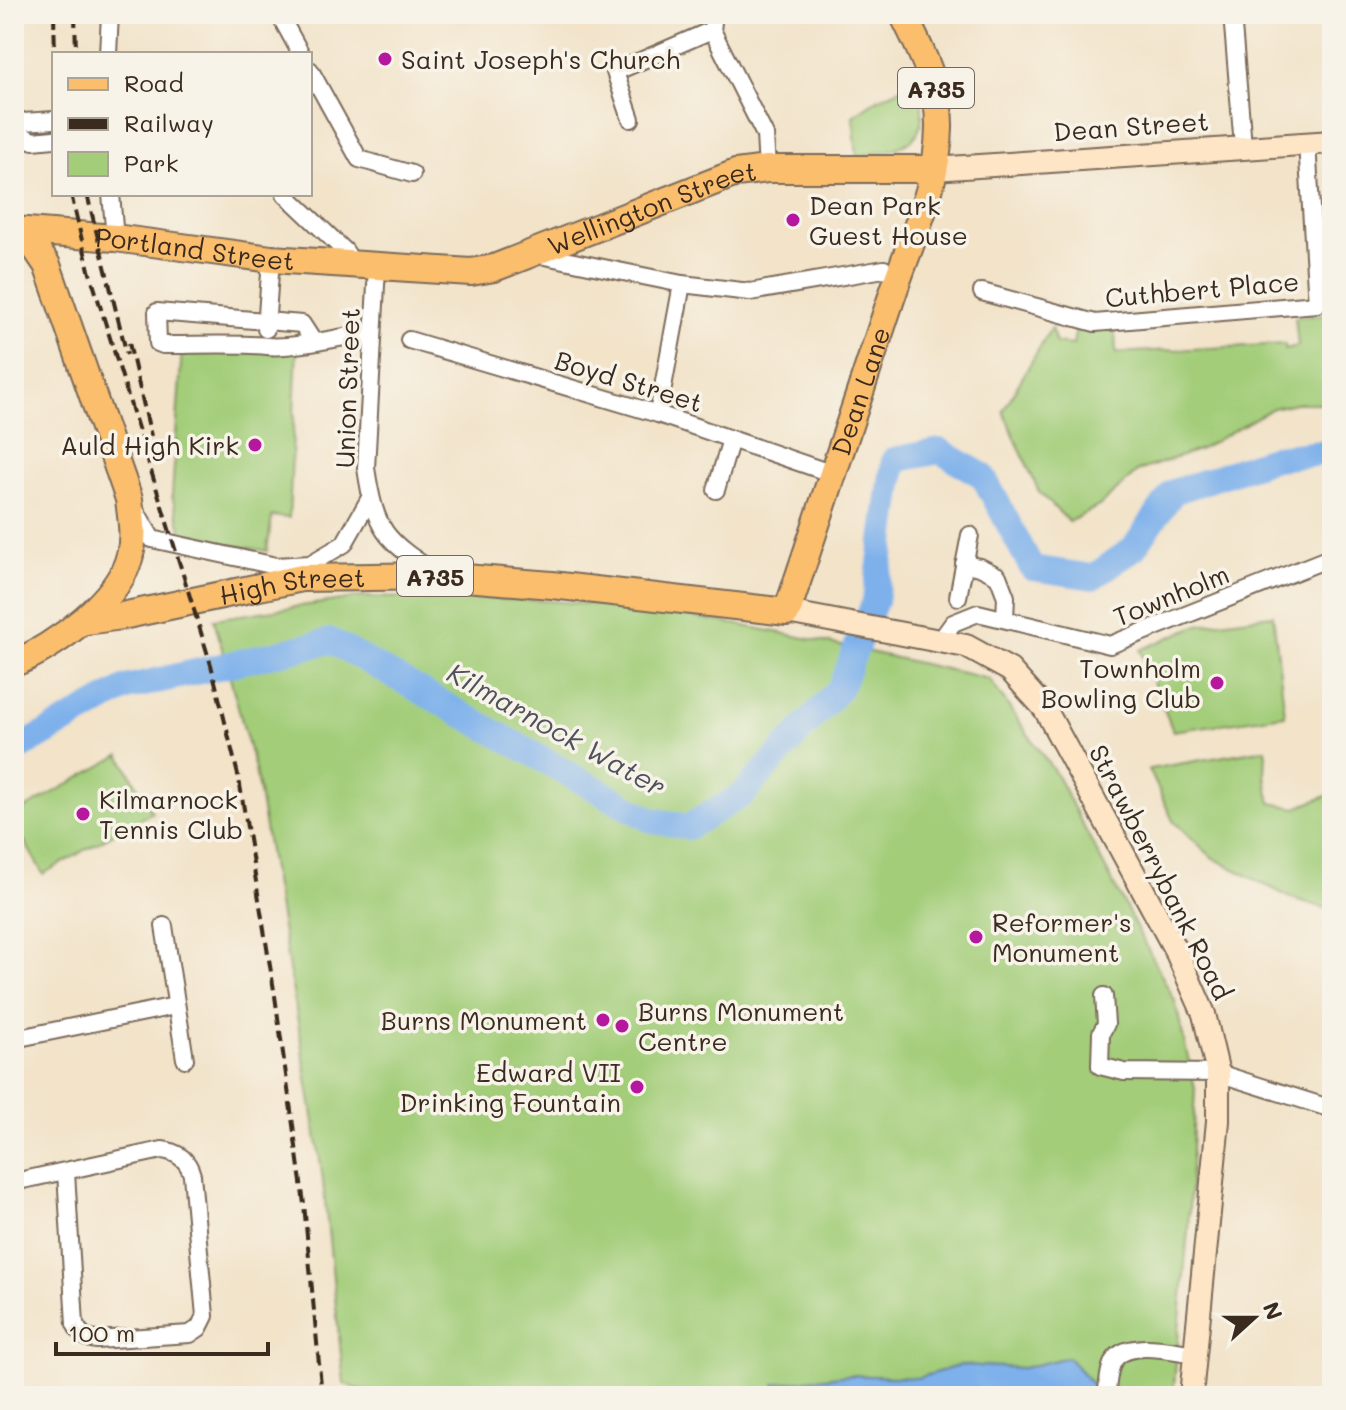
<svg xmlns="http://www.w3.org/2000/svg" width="1346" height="1410" font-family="Mali,sans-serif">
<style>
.green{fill:#a3cd79;stroke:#6f7c4c;stroke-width:2}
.water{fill:#7eb1eb;stroke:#5c6e84;stroke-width:2}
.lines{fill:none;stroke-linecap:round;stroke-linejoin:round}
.river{stroke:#7eb1eb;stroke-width:26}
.minor-casing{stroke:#7b6b5a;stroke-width:20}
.secondary-casing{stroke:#7b6b5a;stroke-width:26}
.primary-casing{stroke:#7b6b5a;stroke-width:30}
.minor{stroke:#fff;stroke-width:16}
.secondary{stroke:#fde5c5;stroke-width:22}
.primary{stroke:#fabe6d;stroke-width:26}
.rail{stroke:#3b2a1e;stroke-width:4;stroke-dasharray:12 6;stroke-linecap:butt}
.poi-dot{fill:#b5179e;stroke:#f7f3e8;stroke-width:3}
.labels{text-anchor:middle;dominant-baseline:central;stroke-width:7;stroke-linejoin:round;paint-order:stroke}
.shield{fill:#f7f3e8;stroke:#73665b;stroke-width:2}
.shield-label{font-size:24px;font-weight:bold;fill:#3b2a1e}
.poi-label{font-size:26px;fill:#3b2a1e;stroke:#f7f3e8;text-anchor:start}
.street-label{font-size:26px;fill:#3b2a1e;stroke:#f7f3e8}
.water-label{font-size:28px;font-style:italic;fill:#4f525c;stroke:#f7f3e8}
</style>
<rect width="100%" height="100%" fill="#f7f3e8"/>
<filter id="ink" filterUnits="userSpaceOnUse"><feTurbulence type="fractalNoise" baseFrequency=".0125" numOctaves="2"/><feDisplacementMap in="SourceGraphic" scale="16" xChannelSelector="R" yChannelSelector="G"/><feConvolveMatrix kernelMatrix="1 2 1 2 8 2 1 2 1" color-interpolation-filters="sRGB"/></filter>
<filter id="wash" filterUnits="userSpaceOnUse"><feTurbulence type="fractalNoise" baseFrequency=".006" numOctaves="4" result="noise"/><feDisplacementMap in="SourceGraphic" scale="32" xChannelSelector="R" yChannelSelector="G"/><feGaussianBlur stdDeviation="1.8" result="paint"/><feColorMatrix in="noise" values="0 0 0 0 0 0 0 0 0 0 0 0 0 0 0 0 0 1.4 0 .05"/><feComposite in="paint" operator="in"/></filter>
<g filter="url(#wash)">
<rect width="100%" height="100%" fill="#f2e3c9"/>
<g class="green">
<path d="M918,81C932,143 911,148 857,156L853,116L878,99Z"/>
<path d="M1332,314V403H1296L1273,408L1201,449L1138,471L1099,506L1069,522L1039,492L1003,411L1051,328L1056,343L1073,345L1076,328L1084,325L1115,331L1116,353L1285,344V349L1298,346L1295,317Z"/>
<path d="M182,348L297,349L289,518L272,516L267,551L183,536L172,496Z"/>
<path d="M362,597C437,599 513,597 588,604C724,616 856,649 989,679L1056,774L1175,1001L1195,1088L1188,1230L1173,1396H380L344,1384L322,1172L296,1010L255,769L214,619Z"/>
<path d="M1273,615L1285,715L1173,731L1140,650L1198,625Z"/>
<path d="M1266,749L1265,775L1271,803L1296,808L1332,794V910L1291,898L1213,858L1173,821L1149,769Z"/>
<path d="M120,755L152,812L43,874L14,823V815Z"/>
</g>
<path class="water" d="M1068,1357L1095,1387L1092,1396H778L774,1384L848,1375L918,1378L961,1365L1023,1368Z"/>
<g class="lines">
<path class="river" d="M14,751L126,688L331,641L651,820L688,827L742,795L840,688L875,601L894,460L940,451L983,476L1032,568L1093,577L1134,548L1173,492L1275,458L1332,452"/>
</g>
</g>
<g filter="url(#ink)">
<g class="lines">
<g class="minor-casing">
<g id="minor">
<path d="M279,14L301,54"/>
<path d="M714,14L712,30L765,135L767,169"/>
<path d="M1232,14L1243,146"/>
<path d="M108,54L110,14"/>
<path d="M310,70L359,159L412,174"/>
<path d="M14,117L23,122L54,120"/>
<path d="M631,119L615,72L712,30"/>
<path d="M14,131L33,141L54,139"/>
<path d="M111,194L115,238"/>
<path d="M285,194L345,251L355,266"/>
<path d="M535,254L682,284L750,292L884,269"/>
<path d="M377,267L366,468C376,534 385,539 438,575"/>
<path d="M982,292L1095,323L1317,304L1307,143"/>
<path d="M266,329L271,259"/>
<path d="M409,340L658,414L833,474"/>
<path d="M313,341L302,324L157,312L158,343L163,345C197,345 235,343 267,346C292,349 345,336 372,332"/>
<path d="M658,414L682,284"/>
<path d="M716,490L731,439"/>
<path d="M136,511L152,539L276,566L310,564L344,544L370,498"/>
<path d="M964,564L980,567L998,576L1006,597L1005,618"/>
<path d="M958,597L970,535"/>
<path d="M940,641L953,623L978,613L1110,645L1332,557"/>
<path d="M164,926L185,1059"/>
<path d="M1104,996L1106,1024L1101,1033L1100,1066L1124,1072L1218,1073L1332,1109"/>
<path d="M14,1039L175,1006"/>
<path d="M14,1182L162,1150C178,1152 188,1160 192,1175L205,1316L199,1328L190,1334L96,1340C85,1338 80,1334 75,1324L66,1172"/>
<path d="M1106,1396C1108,1386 1108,1374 1112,1364C1122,1338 1172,1351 1195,1354"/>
</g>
</g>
<g class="secondary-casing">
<g id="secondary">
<path d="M934,169L1332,142"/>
<path d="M787,612L966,646L1010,670L1045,709L1177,953L1204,1014L1218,1073V1121L1191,1396"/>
</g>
</g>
<g class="primary-casing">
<g id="primary">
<path id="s1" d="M14,230L115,238L271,259L471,272L494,268L736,173L767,169H934"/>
<path id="s2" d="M86,621L122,616L302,578L440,576L552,585L787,612C822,507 857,401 892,296C910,240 938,188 939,128C940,85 921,51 903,14"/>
<path d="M14,663C54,648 120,599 130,555C135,536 131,518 129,499L47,265L24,231"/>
</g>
</g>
<use href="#minor" class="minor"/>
<use href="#secondary" class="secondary"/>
<use href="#primary" class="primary"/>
<g class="rail">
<path d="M54,14L55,54"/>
<path d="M75,14L76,54"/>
<path d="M71,194L89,270L211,665L239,779L275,996L304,1204L322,1396"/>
<path d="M87,194L127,355"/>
<path d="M129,343L151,436"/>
</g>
</g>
</g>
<g class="poi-dot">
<circle cx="385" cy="59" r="8"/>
<circle cx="793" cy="220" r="8"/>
<circle cx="255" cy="445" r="8"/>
<circle cx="1217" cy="683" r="8"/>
<circle cx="83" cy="814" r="8"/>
<circle cx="976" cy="937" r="8"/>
<circle cx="603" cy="1020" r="8"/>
<circle cx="622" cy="1026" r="8"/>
<circle cx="637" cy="1087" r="8"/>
</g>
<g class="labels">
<g class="shield">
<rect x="898" y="68" width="76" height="40" rx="6"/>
<rect x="397" y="556" width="76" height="40" rx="6"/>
</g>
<g class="shield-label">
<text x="936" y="88">A735</text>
<text x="435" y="576">A735</text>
</g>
<g class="poi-label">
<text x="401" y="59">Saint Joseph's Church</text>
<text x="809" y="205">Dean Park<tspan x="809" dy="30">Guest House</tspan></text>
<text x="239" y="445" text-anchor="end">Auld High Kirk</text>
<text x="1201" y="668" text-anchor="end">Townholm<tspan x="1201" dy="30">Bowling Club</tspan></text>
<text x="99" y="799">Kilmarnock<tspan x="99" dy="30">Tennis Club</tspan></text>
<text x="992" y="922">Reformer's<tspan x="992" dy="30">Monument</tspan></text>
<text x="638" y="1011">Burns Monument<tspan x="638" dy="30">Centre</tspan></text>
<text x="587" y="1020" text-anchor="end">Burns Monument</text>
<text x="621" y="1072" text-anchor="end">Edward VII<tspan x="621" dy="30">Drinking Fountain</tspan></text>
</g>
<g class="street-label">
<text transform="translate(1131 126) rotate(-4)">Dean Street</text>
<text stroke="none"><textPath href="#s1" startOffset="652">Wellington Street</textPath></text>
<text stroke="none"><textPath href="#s1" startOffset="182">Portland Street</textPath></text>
<text transform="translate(1202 289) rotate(-5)">Cuthbert Place</text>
<text transform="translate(629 381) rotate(17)">Boyd Street</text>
<text transform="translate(347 388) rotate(-88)">Union Street</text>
<text stroke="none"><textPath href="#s2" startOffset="940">Dean Lane</textPath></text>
<text stroke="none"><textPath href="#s2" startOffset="210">High Street</textPath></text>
<text transform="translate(1171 595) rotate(-22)">Townholm</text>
<text transform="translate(1161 872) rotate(63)">Strawberrybank Road</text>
</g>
<g class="water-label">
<text transform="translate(557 729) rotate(29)">Kilmarnock Water</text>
</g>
</g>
<rect width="1346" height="1410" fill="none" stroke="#f7f3e8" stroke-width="48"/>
<rect x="52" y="52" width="260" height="144" fill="#f7f3e8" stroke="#aca397" stroke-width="2"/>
<rect x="68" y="78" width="40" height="12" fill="#fabe6d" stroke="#aca397" stroke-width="2"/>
<text x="124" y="92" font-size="24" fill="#3b2a1e">Road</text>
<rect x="68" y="118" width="40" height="12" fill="#3b2a1e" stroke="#aca397" stroke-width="2"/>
<text x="124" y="132" font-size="24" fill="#3b2a1e">Railway</text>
<rect x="68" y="152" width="40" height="24" fill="#a3cd79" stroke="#aca397" stroke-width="2"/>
<text x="124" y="172" font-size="24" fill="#3b2a1e">Park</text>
<g transform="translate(1254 1318) rotate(69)" stroke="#f7f3e8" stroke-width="6" paint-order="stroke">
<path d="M0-6L14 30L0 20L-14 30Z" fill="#3b2a1e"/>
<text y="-12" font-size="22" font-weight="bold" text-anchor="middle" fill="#3b2a1e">N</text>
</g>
<path d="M56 1342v12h212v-12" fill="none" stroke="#3b2a1e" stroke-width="4"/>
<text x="68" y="1342" font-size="24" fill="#3b2a1e" stroke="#f7f3e8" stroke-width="6" paint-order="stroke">100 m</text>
</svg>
